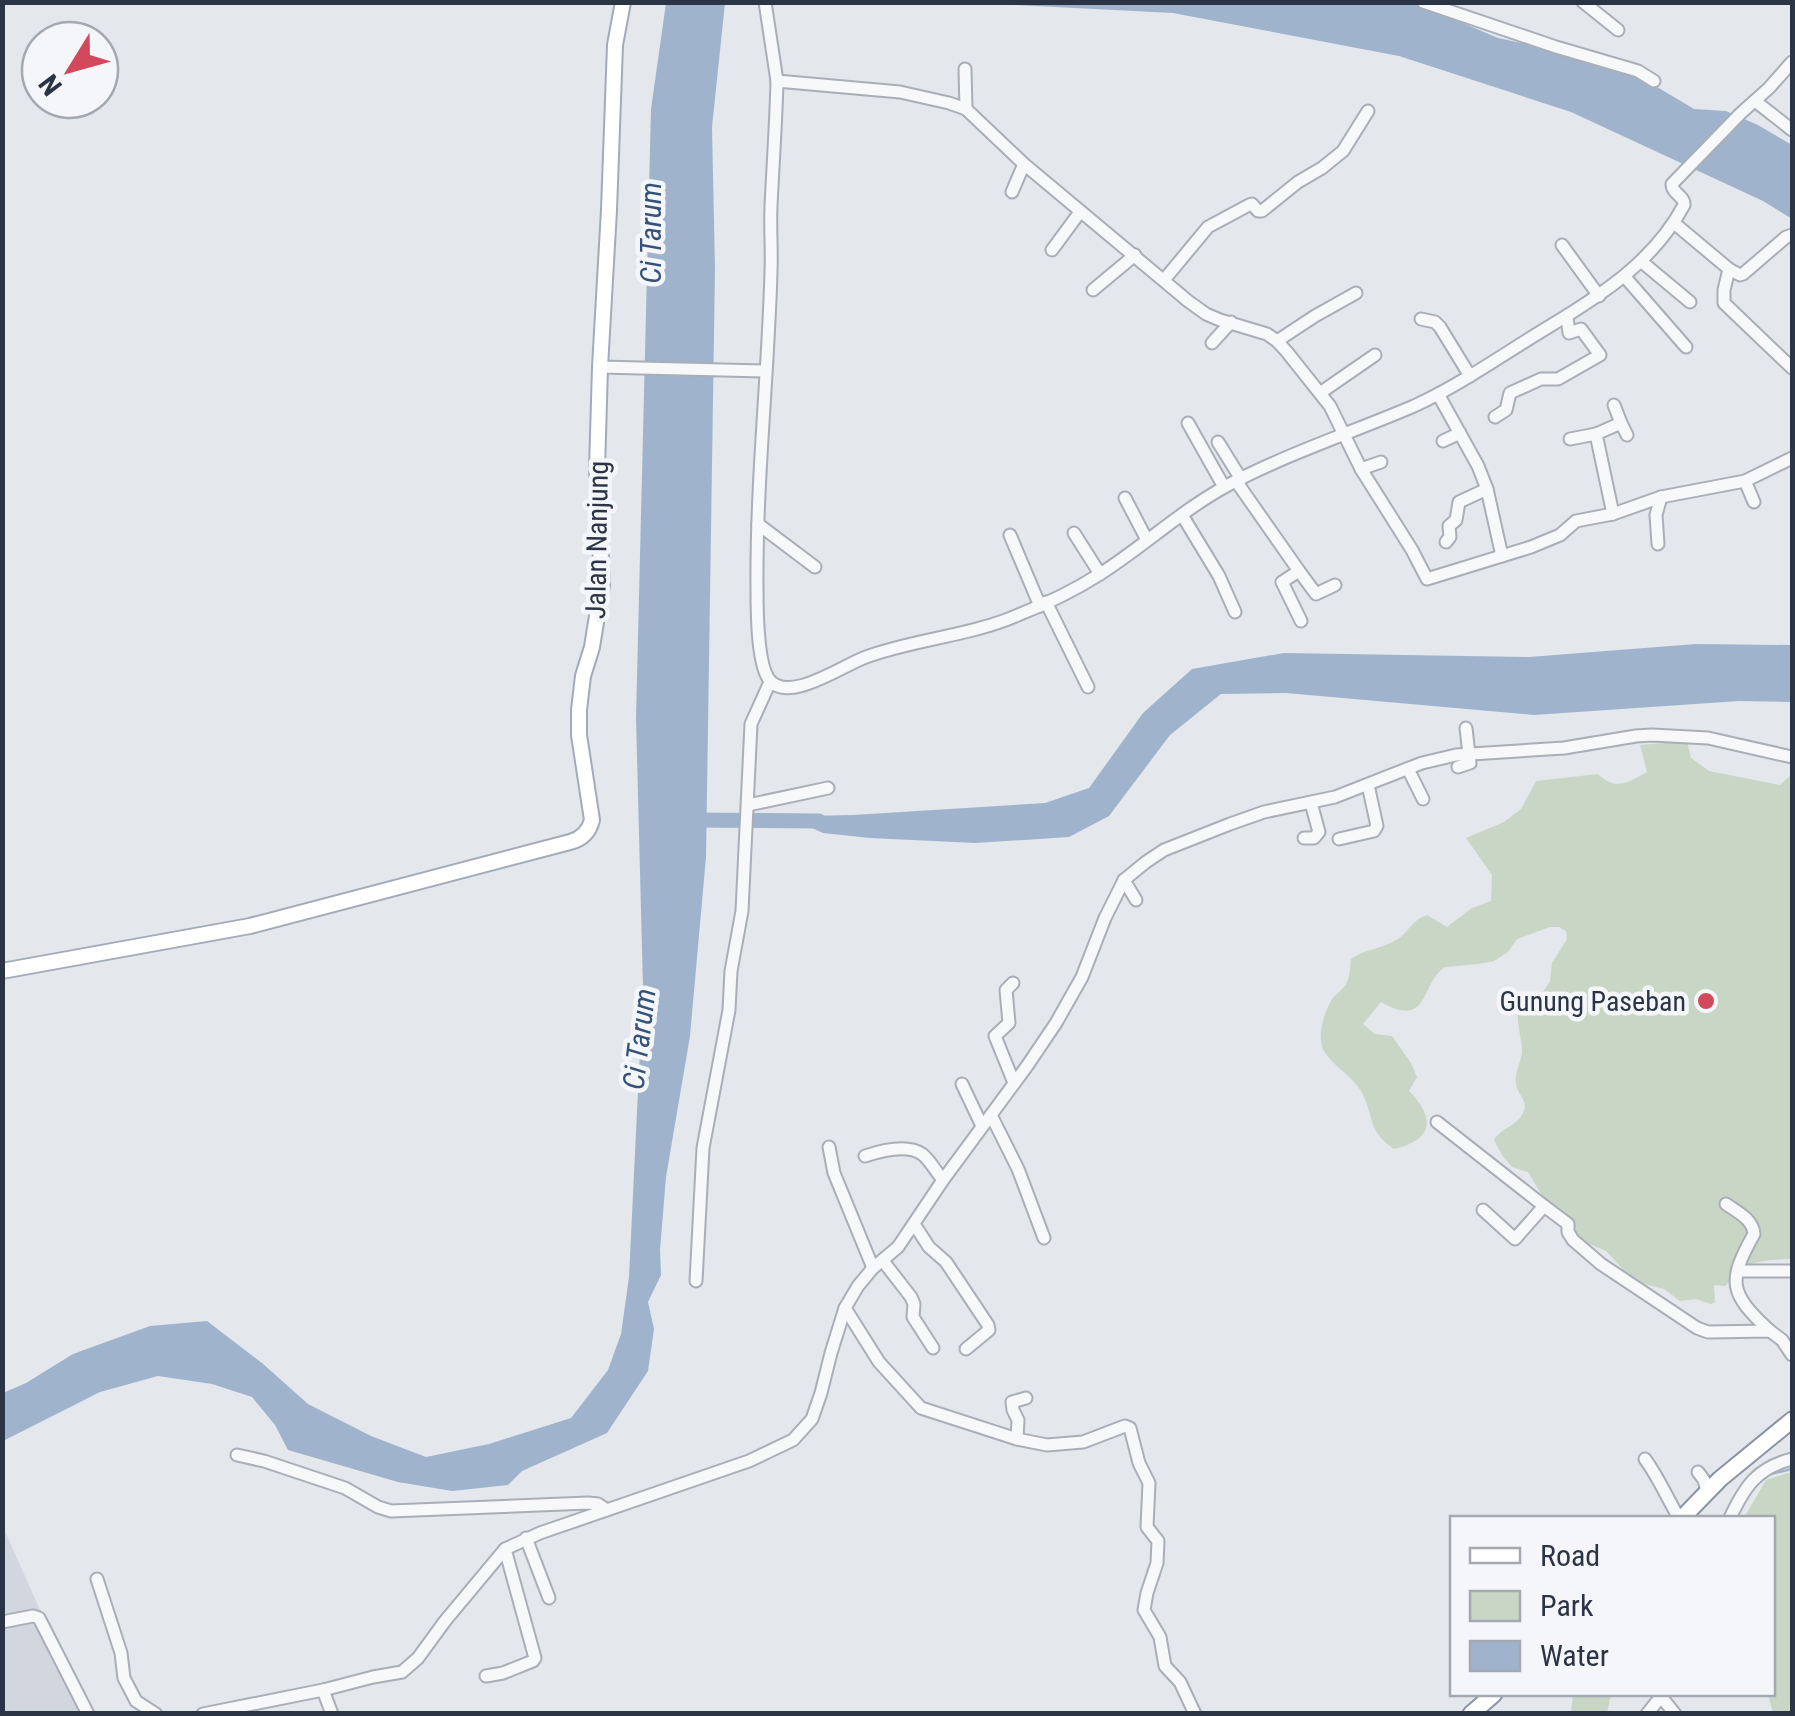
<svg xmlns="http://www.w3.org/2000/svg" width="1795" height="1716" font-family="'Roboto Condensed',sans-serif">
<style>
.built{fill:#d2d6de}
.green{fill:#c9d6c5}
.water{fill:#9fb4cc}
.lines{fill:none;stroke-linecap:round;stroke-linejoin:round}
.stream{stroke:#9fb4cc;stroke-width:2.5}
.river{stroke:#9fb4cc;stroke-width:15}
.minor-casing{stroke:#a9aeb7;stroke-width:15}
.major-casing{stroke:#a3abb8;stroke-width:18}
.highway-casing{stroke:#8b94a3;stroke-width:19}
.minor{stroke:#f7f8fa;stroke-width:11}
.major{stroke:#fff;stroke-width:14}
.highway{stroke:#fff;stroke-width:15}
.poi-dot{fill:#d1495b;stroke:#f4f6f9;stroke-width:4}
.labels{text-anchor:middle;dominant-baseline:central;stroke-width:9;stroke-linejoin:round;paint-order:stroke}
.street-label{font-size:28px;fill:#2b3445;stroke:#f4f6f9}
.poi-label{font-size:28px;fill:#2b3445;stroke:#f4f6f9;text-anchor:end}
.water-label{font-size:30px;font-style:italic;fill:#34527a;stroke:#f4f6f9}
</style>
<rect width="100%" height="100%" fill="#e4e7ec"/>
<path class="built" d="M3,1527L86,1713H3Z"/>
<g class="green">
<path d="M1687,741L1691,758L1709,771L1780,785L1792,774V1259C1766,1260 1740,1260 1726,1286L1714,1285L1715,1302L1711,1304L1696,1299L1680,1301L1664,1289L1644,1284L1630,1277L1606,1251L1578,1239L1575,1227L1570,1220L1546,1202L1528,1172L1512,1167L1502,1155L1494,1140C1501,1128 1517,1126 1523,1113C1529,1101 1518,1096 1516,1084C1514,1073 1521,1063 1522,1052C1522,1039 1517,1027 1518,1013L1543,992L1550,981L1552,963L1567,939L1566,931L1559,927H1550L1517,939L1508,952L1494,961L1478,964L1445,967C1420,983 1430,1030 1381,1002L1363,1024L1375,1034L1392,1036L1411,1063L1417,1077L1409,1091C1436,1118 1433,1140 1394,1149C1366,1130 1375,1116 1361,1091C1351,1075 1334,1067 1324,1051C1316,1036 1324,1013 1332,999C1336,993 1345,989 1347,982C1350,976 1350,966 1351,959C1364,949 1382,949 1396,940C1409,933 1410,921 1427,915L1447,927L1472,908L1491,901L1492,875L1466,838L1504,822L1521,809L1536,781L1598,774C1615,791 1628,783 1647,772L1640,745Z"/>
<path d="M1788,1473H1792V1713H1773L1768,1694H1772V1518H1744L1766,1480Z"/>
<path d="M1573,1694H1611L1607,1713H1571Z"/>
</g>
<g class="water">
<path d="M666,3H725L712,127L715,269L706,857L690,1036L666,1177L660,1250L661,1275L648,1302L654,1329L648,1371L607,1433L522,1471L508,1485L452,1491L398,1482L288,1450L275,1425L252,1397L212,1384L158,1376L100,1392L3,1441V1393L26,1383L73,1354L150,1326L207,1321L262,1363L308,1404L371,1436L426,1457L489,1444L571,1418L608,1370L621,1334L629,1277L643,988L636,718L651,109Z"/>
<path d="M974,3H1416L1498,38L1579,55L1637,75L1694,109L1726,111L1758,125L1792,145V219L1763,201L1571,112L1399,56L1173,13Z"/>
<path d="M1696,644L1792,645V702L1739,701L1534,715L1286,693L1221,694L1170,735L1109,816L1069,837L975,843L870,838L823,833L801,823L805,816L853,815L1045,803L1089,788L1143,713L1192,669L1284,653L1529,657Z"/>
</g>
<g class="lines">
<g class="stream">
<path d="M1770,1474L1792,1469"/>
<path d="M1668,1694H1669"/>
</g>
<path class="river" d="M687,820L819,821"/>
<g class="minor-casing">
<g id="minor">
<path d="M765,2L777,81"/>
<path d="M1423,2L1556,47L1638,71L1654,81"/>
<path d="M1583,2L1618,30"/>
<path d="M1792,62L1769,88L1741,113L1672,184C1672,194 1685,196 1684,205C1654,261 1603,294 1550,326C1505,353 1462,384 1414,406C1353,432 1289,453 1230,484C1183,509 1144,546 1100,574C1075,590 1046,604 1018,615C970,636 915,639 866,657C843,665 786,706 768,678C757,660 757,610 757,588C756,483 768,378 771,272C772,250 770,228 771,206C773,164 776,122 777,81L900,92L949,103L966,109L1024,164L1188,301L1206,314L1220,320L1267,334L1277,341L1287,352L1330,406L1361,469L1412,550L1427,579L1531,547L1560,535L1576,521L1613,514L1661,497L1745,481L1792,458"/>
<path d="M965,69L966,109"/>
<path d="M1755,101L1792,130"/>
<path d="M1012,192L1024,164"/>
<path d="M1674,223L1729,269L1724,290V303L1792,368"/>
<path d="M1562,245L1599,296"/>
<path d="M1052,250L1080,212"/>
<path d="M1642,262L1690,302"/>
<path d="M1729,269L1740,275L1743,274L1786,237L1792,235"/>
<path d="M1625,277L1686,347"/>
<path d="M1164,280L1208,227L1249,205L1252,204L1258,211H1262L1298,182L1322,168L1343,151L1368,111"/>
<path d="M1093,290L1135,255"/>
<path d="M1421,319L1435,322L1440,327L1470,376"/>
<path d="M1277,341L1315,316L1356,293"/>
<path d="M1212,343L1231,322"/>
<path d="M600,367L765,371"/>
<path d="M1320,393L1375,355"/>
<path d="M1438,394L1478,466L1487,489L1502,556"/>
<path d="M1614,405L1621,423"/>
<path d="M1495,417L1506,410L1510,393L1541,379H1558L1600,355L1581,329L1569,333L1567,317"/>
<path d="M1188,423L1224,487"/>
<path d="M1570,439L1596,434"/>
<path d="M1443,441L1460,433"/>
<path d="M1218,442L1241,479"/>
<path d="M1361,469L1381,462"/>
<path d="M1236,481L1299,571L1282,582L1301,621"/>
<path d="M1745,481L1754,502"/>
<path d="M1125,498L1147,540"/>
<path d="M1613,514L1596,434L1621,423L1627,435"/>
<path d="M1182,515L1219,576L1235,612"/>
<path d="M758,524L815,567"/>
<path d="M1074,533L1100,574"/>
<path d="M1010,535L1040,606"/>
<path d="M1446,542L1450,537L1449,526L1456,520L1459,502L1487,489"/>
<path d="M1658,544L1656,515L1661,497"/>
<path d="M1299,571L1316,594L1335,585"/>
<path d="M1046,602L1088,687"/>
<path d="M1458,767L1470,763L1466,728"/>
<path d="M1408,769L1423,799"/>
<path d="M748,805L828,788"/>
<path d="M1304,838H1314L1319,832L1311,803"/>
<path d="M1339,839L1374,831L1377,826L1368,785"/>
<path d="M1124,880L1136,900"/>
<path d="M1013,983L1006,990L1009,1023L995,1036L1014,1083"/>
<path d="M962,1084L982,1126"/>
<path d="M991,1115L1018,1169L1044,1238"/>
<path d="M1437,1122L1544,1206"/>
<path d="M829,1147L834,1173L873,1268"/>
<path d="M865,1156C880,1151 907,1144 922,1154C930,1160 936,1172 943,1180"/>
<path d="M1726,1204C1737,1212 1753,1219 1754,1234C1727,1282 1729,1293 1770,1331"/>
<path d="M1483,1210L1515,1239L1544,1206L1568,1224V1232L1573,1240L1601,1264L1697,1328L1708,1332L1770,1331L1782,1340L1792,1355"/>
<path d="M914,1224L929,1247L946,1262L988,1325L989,1330L966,1349"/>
<path d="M883,1261L911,1297L914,1304L913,1317L933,1348"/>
<path d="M1738,1271H1792"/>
<path d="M696,1281L703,1148L729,1010L731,971L742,911L751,724L770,682"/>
<path d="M845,1308L879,1362L921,1408L1017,1439L1047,1445L1083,1442L1125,1426L1130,1428L1139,1463L1149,1483L1147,1527L1158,1541L1157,1563L1147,1593L1144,1610L1160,1637L1165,1666L1180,1682L1195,1714"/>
<path d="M1017,1439L1018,1420L1013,1410L1012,1402L1026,1398"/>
<path d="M237,1455L264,1461L345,1488L378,1507L391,1511L588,1503L598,1504L607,1510"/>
<path d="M1645,1459C1659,1478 1667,1498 1679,1518"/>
<path d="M1698,1472L1704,1480L1707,1492"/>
<path d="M1730,1518C1745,1486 1757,1468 1792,1459"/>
<path d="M526,1538L549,1598"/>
<path d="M97,1579L121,1653L124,1678L136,1701L156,1714"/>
<path d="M2,1622L33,1616L39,1618L88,1714"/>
<path d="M486,1676L503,1673L533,1661L535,1658L505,1549"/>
<path d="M323,1690L332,1714"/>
<path d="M1659,1694L1675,1714"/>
<path d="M203,1714L323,1690L373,1677L402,1672L418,1658L445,1621L505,1549L540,1533L749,1461L793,1440L812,1419L821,1393L831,1353L845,1308L858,1286L873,1268L898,1247L943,1180L1027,1066L1056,1023L1082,977L1105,918L1124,880L1146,862L1164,850L1230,824L1264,812L1335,797L1422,763L1456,755L1564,748L1636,736L1652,735L1708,738L1792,757"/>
<path d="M1647,1714L1663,1694"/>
</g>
</g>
<g class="major-casing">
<path id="major" d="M2,971L250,926L570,842C582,839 589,832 592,820L579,735V710L583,676L592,647L602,585L597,469L600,367L609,210L615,45L623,2"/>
</g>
<g class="highway-casing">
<g id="highway">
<path d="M1682,1518L1720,1479L1792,1420"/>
<path d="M1471,1714L1494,1694"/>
</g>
</g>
<use href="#minor" class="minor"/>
<use href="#major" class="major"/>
<use href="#highway" class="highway"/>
</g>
<circle class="poi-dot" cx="1706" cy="1001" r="10"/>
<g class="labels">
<g class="street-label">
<text transform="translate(597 540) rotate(-89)">Jalan Nanjung</text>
</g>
<g class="poi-label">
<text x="1686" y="1001">Gunung Paseban</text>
</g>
<g class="water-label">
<text transform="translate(650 233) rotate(-90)">Ci Tarum</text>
<text transform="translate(639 1039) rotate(-83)">Ci Tarum</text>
</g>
</g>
<rect width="1795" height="1716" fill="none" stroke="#2b3445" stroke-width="10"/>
<rect x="1450" y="1516" width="325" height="180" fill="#f4f6f9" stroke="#a4a8b1" stroke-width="2.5"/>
<rect x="1470" y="1548" width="50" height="15" fill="#ffffff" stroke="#a4a8b1" stroke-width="2.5"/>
<text x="1540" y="1566" font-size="30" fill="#2b3445">Road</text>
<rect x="1470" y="1591" width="50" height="30" fill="#c9d6c5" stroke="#a4a8b1" stroke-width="2.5"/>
<text x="1540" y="1616" font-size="30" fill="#2b3445">Park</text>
<rect x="1470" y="1641" width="50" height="30" fill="#9fb4cc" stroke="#a4a8b1" stroke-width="2.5"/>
<text x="1540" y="1666" font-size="30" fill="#2b3445">Water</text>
<g transform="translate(70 70) rotate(233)"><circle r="48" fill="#f4f6f9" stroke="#a4a8b1" stroke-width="2.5"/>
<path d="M0-8L18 38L0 25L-18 38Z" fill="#d1495b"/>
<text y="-15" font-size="28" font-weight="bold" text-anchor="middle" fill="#2b3445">N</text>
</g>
</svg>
